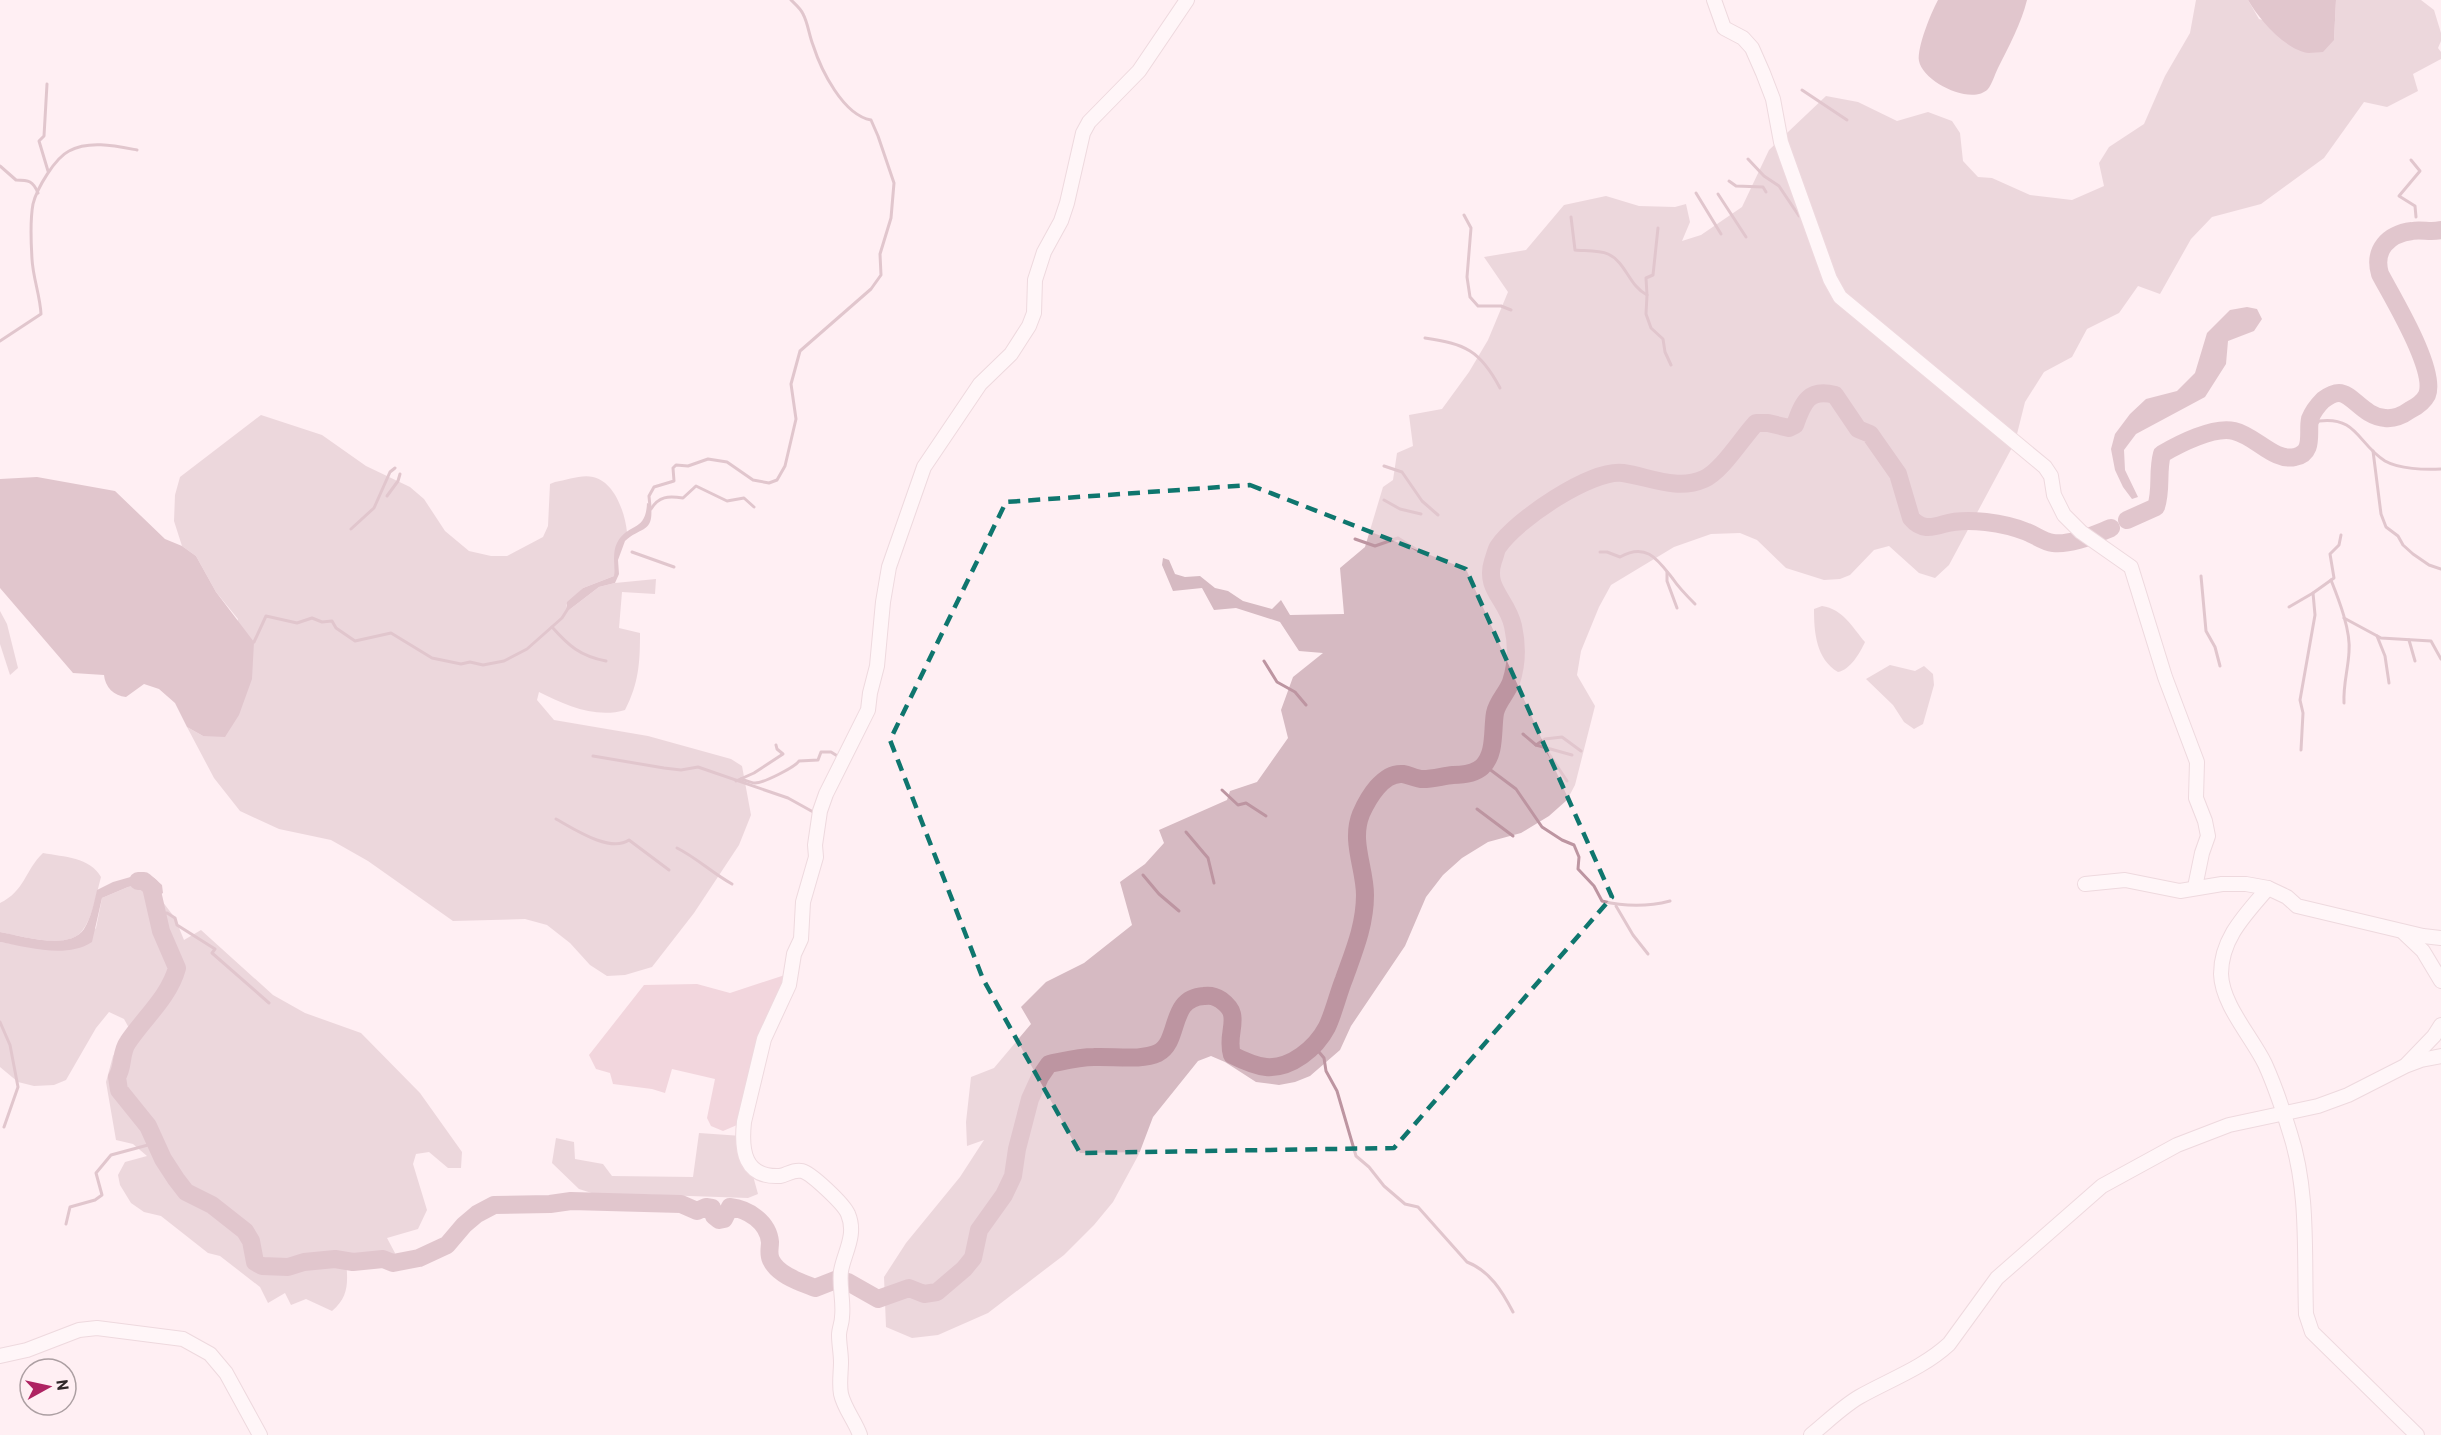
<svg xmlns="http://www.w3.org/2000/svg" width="2441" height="1435" font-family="Barlow,sans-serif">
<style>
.green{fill:#d6bac2}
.forest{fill:#e2b8c4}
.water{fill:#bd95a1}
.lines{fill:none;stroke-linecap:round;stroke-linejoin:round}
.stream{stroke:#bd95a1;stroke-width:3}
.river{stroke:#bd95a1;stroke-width:18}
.minor-casing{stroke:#d9bfc6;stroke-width:16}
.minor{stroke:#fff;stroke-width:14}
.marked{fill:none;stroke:#0f766e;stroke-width:4.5;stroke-dasharray:12 8;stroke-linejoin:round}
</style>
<rect width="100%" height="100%" fill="#ffeff3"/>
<g class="green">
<path d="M2196,0H2248L2259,19L2334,40L2336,0H2421L2434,10L2441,33V41L2438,48L2441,52V59L2413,74L2418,91L2387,107L2364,102L2324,158L2261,204L2212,217L2191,239L2160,294L2138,286L2119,313L2087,329L2072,357L2044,372L2025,402L2015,442L1949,565L1935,578L1919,573L1889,546L1874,550L1850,575L1840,579L1824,580L1786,568L1757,540L1740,533L1711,534L1674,547L1611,585L1599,607L1581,651L1577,675L1595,706L1575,785L1567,800L1549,816L1521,833L1488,842L1462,858L1443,875L1426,897L1405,946L1351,1026L1340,1050L1310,1076L1295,1082L1279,1085L1256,1082L1225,1062L1211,1056L1198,1061L1153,1117L1139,1154L1113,1202L1094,1225L1064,1255L988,1313L938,1335L912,1338L886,1327L884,1277L906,1243L960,1177L984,1140L967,1146L966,1122L971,1077L994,1068L1031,1024L1021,1007L1046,982L1084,963L1132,925L1120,882L1145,864L1164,843L1159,830L1227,800L1230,791L1257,782L1288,738L1281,710L1293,677L1323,653L1299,651L1280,622L1236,608L1214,610L1202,588L1173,591L1162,565L1163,558L1169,560L1175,574L1185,577L1200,576L1215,588L1228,591L1243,601L1272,609L1281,600L1290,615L1344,614L1340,568L1365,547L1383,487L1393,480L1397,453L1413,446L1409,415L1442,409L1469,372L1488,340L1508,292L1484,257L1526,250L1564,205L1606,196L1639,206L1675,207L1686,204L1690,222L1682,241L1701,235L1742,207L1769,150L1826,96L1858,102L1897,121L1928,112L1952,121L1960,133L1963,161L1978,177L1992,178L2030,195L2072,200L2104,186L2099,163L2109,147L2144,124L2165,76L2190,33Z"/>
<path d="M261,415L322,435L366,466L410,487L424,499L445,531L469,551L491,556H507L543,537L548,526L550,484L555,482C567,480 582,474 593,477C615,482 625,513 627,532C612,548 615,555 614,576L583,588L566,605V610H569L599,587L615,583L656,579L655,594L622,592L619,628L640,633C640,662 639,683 625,710C596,719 565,705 539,692L537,700L554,720L648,736L731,759L742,766L751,815L739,845L694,913L652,967L625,975L607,976L590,965L570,943L547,925L525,919L453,921L368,861L331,840L279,829L240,811L214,778L187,727L203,736L238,619L216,592L196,556L182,546L174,521L175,495L180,477Z"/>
<path d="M1822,606C1843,609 1852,627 1865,642C1860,653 1850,670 1838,672C1816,659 1814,632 1814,609Z"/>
<path d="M0,611L7,624L18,668L10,675L0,644Z"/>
<path d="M1890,665L1915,671L1924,666L1933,674L1934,685L1923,724L1914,729L1904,722L1893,705L1866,679Z"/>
<path d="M43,853C64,857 90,857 101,877C96,895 93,917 82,931C69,950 20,936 0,932V903C25,891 25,870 43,853Z"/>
<path d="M138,885L156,897H159L175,918L184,940L201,930L273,995L305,1013L361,1033L420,1093L462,1152L461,1168H448L429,1152L416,1154L413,1164L427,1210L418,1229L387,1238L395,1253L393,1263L383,1259L346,1261C348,1282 349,1297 332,1311L306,1299L291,1305L285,1293L268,1303L260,1287L220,1256L208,1253L161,1216L144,1212L131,1203L120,1185L118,1175L125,1162L147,1156L133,1144L116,1140L106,1082L113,1056L129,1028L124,1019L109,1012L96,1028L66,1080L54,1085L34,1086L18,1082L0,1067V942L51,950L76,948L96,928L102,898L128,887Z"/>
<path d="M699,1133L742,1136L758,1194L748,1198L631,1194L601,1196L579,1189L552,1163L556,1138L574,1142L575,1159L603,1164L612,1176L693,1177Z"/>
</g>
<path class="forest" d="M788,974L744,1122L723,1131L711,1126L707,1118L715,1079L672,1069L665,1093L652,1089L613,1084L610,1073L596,1069L589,1055L644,985L697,984L730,993Z"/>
<g class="water">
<path d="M1938,0H2027C2021,24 2009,46 1998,68C1995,74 1992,84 1988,89C1972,106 1923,82 1919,61C1917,47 1931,13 1938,0Z"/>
<path d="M2248,0H2336L2334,40L2323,52C2319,52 2313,53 2309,53C2286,51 2258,18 2248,0Z"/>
<path d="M2247,307L2257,309L2262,319L2254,331L2228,341L2226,364L2205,397L2136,434L2124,450L2125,470L2138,497L2132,499L2123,487L2115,470L2111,449L2115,434L2130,414L2146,399L2177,391L2195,373L2207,333L2230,310Z"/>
<path d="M37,477L115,491L165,539L182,546L196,556L216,592L254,642L252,679L239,715L225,737L203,736L187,727L175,703L159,689L144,684L126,697C114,696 105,687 104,675L73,673L0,588V479Z"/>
<path d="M647,503L651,505C654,534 641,526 625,541L618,560L619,574L615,583L599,587L569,610H566L567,602L583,588L614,576C615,565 612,553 617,543C628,522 646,533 647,503Z"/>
<path d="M141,874L154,878L162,885L163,893L156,897L138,885L128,887L102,898L92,942C66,959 28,947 0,942V932C21,936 70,951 84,929C91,918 94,903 97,890L113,882Z"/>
</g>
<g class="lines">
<g class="stream">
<path d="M47,84L44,136L39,141L48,171"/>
<path d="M1802,90L1847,120"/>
<path d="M1748,159L1764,176L1779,186L1799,216"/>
<path d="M2411,160L2420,171L2399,196L2415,206L2416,217"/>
<path d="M0,166L16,180C29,180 33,181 38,193"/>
<path d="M1729,181L1736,186L1763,187L1766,192"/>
<path d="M1696,193L1721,234"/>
<path d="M1718,194L1746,237"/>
<path d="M1464,215L1471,228L1467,277L1470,297L1478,306H1501L1511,310"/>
<path d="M1571,217L1575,250C1584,251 1599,250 1608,254C1626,262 1629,286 1647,295L1646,314L1651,328L1663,339L1665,352L1671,365"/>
<path d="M1647,295L1646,278L1653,275L1658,228"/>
<path d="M1425,338C1465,344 1480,350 1500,388"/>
<path d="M0,341L41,314C40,295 33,278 32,259C31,243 30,220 33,204C37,188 55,158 69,151C89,140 116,146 137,150"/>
<path d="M2310,431L2319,421C2357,416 2358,444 2385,461C2399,469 2425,470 2441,469"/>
<path d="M2373,451L2381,514L2386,527L2398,536L2403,545L2413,554L2429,565L2441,569"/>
<path d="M1384,466L1402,472L1422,501L1438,515"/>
<path d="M387,496L398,481L400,474"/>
<path d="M1384,500L1400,509L1421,514"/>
<path d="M650,507L649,496L654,487L674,481L673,468L676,465L688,466L708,459L727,462L753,480L769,483L777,480L785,466L796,419L791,384L800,351L871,289L881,275L880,254L891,218L894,183L878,136L871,120C843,115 821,70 813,45C809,35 808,23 803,14C801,9 795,4 791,0"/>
<path d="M651,509C659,496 668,496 683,498L696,486L727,501L744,498L754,507"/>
<path d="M351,529L374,508L390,472L395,468"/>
<path d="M1355,539L1375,546L1398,538L1417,550"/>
<path d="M632,552L674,567"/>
<path d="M1600,552H1607L1620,557C1647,542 1658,560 1673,579C1679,588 1687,596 1695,604"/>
<path d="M1667,572V581L1677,608"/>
<path d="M2201,576L2206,631L2215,647L2220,666"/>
<path d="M2331,580C2339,600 2351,631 2349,652C2348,670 2343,685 2344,703"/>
<path d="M2289,607L2313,593"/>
<path d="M2344,618L2381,638L2431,641L2441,659"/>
<path d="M552,627C569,646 580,656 606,661"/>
<path d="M2377,636L2385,656L2389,683"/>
<path d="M2409,640L2415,661"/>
<path d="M254,642L266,616L297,623L312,618L322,622L332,621L336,628L355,641L391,633L432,658L461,664L470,662L483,665L504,661L527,649L562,618L569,607"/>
<path d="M1264,661L1277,682L1295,692L1306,705"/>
<path d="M1523,734L1536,745L1545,739L1562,737L1581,751"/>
<path d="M1536,745L1572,755"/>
<path d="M1545,748L1567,781"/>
<path d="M2301,750L2303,713L2300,700L2315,615L2313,593L2334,578L2330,554L2339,545L2341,535"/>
<path d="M593,756L664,768L681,770L698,767L788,798L815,813"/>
<path d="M1484,765L1516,789L1542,827L1562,840L1574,845L1579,857L1578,869L1594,886L1602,901C1626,907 1647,907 1670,901"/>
<path d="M741,779C745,780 751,783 755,783C764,783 795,767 799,761L818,760L821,752H831L839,757"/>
<path d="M736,781L754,773L783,754L777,749L776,745"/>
<path d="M1222,790L1238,805L1246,803L1266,816"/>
<path d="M1477,809L1513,836"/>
<path d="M556,819C574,829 610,853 629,840L669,870"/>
<path d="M1186,832L1208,858L1214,883"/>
<path d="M677,848C697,858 712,873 732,884"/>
<path d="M1143,875L1159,894L1179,911"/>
<path d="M1616,906L1633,935L1648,954"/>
<path d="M157,914L167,913L175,918L177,925L215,949L212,953L269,1003"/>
<path d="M0,1022L10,1045L18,1087L4,1127"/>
<path d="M1307,1052H1319L1324,1058L1326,1071L1337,1091L1356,1156L1369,1167L1384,1186L1405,1204L1418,1207L1467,1262C1490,1271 1502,1291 1513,1312"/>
<path d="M66,1224L70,1207L95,1200L102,1195L96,1173L111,1155L148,1145L151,1132"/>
</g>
<g class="river">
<path d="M2127,520L2156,507C2162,489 2157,472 2162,454C2179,444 2214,426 2234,431C2256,436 2274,462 2295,457C2315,453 2307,432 2310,419C2313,411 2317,406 2323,400C2327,397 2333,393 2339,393C2352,393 2364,417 2385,418C2394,419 2403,415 2410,410C2416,407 2424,401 2427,395C2437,370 2392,297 2380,274C2373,250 2388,234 2412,231C2423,229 2430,233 2441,230"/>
<path d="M138,881H144L151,887L161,931L177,968C169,997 144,1018 128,1042C120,1053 124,1066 117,1077L119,1090L148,1126L163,1159L176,1179L186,1192L212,1205L245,1231L251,1241L255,1262L262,1266L288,1267L304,1262L335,1259L353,1262L383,1259L393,1263L419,1258L447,1245L464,1225L477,1214L494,1205L550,1204L571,1201L681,1204L697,1211L706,1207L712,1208L714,1216L719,1220L724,1219L730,1207C748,1209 768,1222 770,1242C770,1248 768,1254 771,1260C778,1275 800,1282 815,1288L838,1279L848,1282L878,1299L909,1288L924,1294L937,1292L964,1269L973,1258L979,1230L1004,1195L1013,1176L1017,1149L1030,1099L1040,1077L1049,1064C1064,1061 1079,1057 1094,1057C1114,1056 1141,1061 1158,1053C1181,1041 1168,998 1204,996C1211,995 1215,996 1221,1000C1225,1003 1231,1009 1232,1014C1235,1027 1227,1038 1232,1055C1242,1060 1255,1066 1266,1067C1291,1069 1316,1048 1327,1027C1334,1012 1338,994 1344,979C1354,951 1365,925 1365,895C1365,868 1350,841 1361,814C1368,798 1383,772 1403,774C1410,775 1416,779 1423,779C1433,779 1443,776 1453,775C1463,775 1474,774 1482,767C1496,754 1492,730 1495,713C1497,702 1507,693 1511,682C1517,664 1517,644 1513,626C1507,599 1484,589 1493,561C1495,556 1496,550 1498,547C1516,520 1591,469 1623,473C1650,477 1677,491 1704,479C1722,471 1742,438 1756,423H1768L1789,428L1795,425C1803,402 1809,388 1835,395L1858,429L1870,434L1898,474L1911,518C1921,530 1931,528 1944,524C1967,517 2005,523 2027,532C2035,535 2044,542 2053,543C2072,545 2093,535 2111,528"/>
</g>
<g class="minor-casing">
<g id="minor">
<path d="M1714,0L1724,28L1743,38L1752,48L1763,73L1773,99L1781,142L1830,279L1840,297L2045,467L2051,476L2054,495L2064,515L2081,532L2131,567L2165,677L2197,762L2196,798L2205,821L2208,836L2202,853L2195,887"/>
<path d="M2085,884L2125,880L2180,891L2222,884H2246L2268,888L2287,897L2297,906L2423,936L2441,938"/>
<path d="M2268,888C2246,914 2221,938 2221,974C2222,1005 2252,1037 2265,1064C2275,1086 2283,1110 2290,1133C2309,1191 2304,1254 2306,1314L2312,1332L2417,1435"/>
<path d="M2404,933L2423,951L2441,981"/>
<path d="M2407,1064L2434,1036L2441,1025"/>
<path d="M0,1356L27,1350L79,1330L97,1328L183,1339L210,1354L226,1373L260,1435"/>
<path d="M860,1435C855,1421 844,1408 841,1394C839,1384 841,1372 841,1362C841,1353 839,1344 839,1335C839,1329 842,1323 842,1317C844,1302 839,1287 841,1271C844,1253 857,1235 848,1214C844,1204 811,1173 802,1171C793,1169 787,1175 780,1176C744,1178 741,1150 744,1122L764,1039L789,985L794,954L801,939L803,902L816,857L815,845L820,811L826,794L868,710L870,693L877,666L883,602L889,567L924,467L980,384L1011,354L1029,326L1034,313L1035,280L1044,252L1061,221L1067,203L1083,133L1089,122L1139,71L1187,0"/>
<path d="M1811,1435C1826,1423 1842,1407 1859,1397C1889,1380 1923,1368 1949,1344L1997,1278L2102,1186L2177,1145L2229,1125L2318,1106L2348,1095L2405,1066L2421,1060L2441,1056"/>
</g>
</g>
<use href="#minor" class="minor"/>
</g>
<path d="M0 0H2441V1435H0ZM1250,485L1466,569L1612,897L1394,1148L1080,1153L983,979L890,740L1006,502Z" fill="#ffeff3" fill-opacity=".55" fill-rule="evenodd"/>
<path class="marked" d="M1250,485L1466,569L1612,897L1394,1148L1080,1153L983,979L890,740L1006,502Z"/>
<g transform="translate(48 1387) rotate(82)"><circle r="28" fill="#ffeff3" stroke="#ac9fa2" stroke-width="1.5"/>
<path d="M0-4.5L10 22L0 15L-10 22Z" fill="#ae2362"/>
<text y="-9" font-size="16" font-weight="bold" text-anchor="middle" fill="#302729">N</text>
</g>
</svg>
